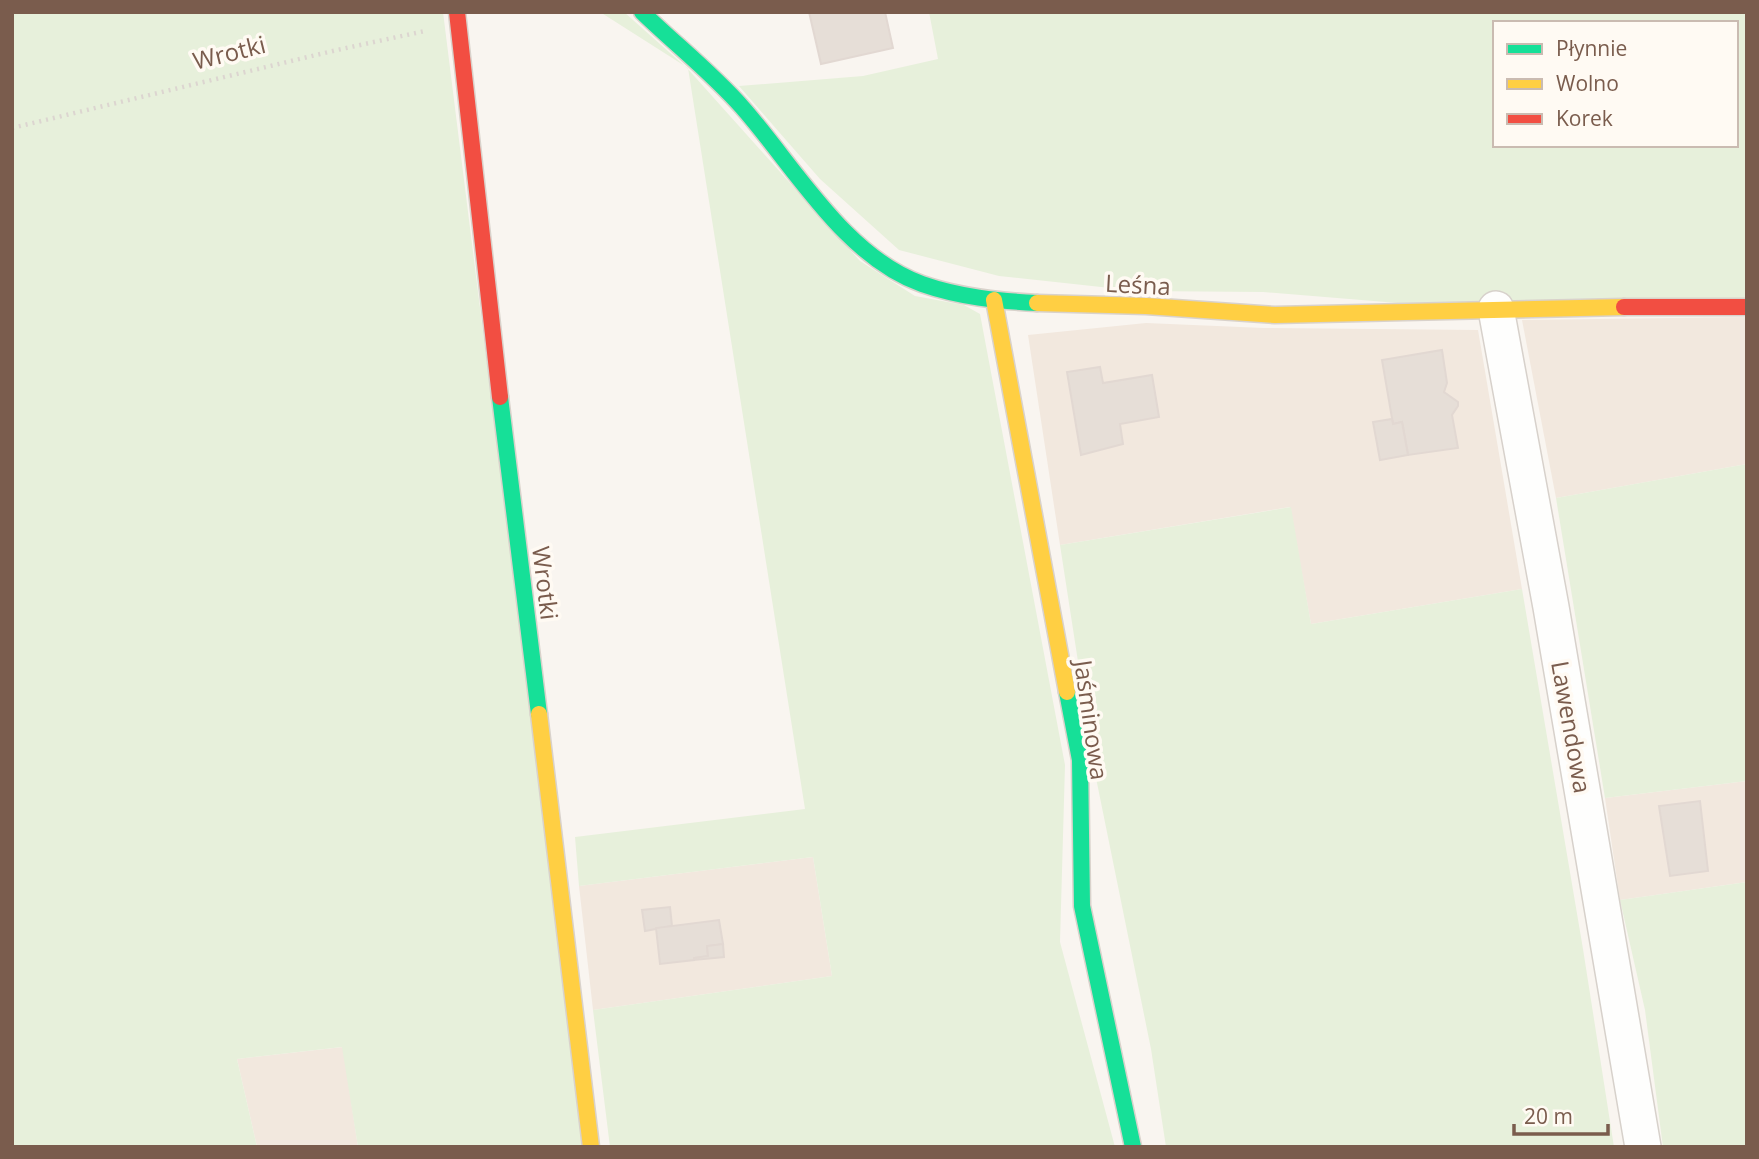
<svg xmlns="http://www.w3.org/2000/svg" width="1759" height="1159" font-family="'Open Sans',sans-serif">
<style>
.residential{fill:#f2e8de}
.green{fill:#e7f0db;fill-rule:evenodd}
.building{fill:#e6ded7;stroke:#e2d8d2;stroke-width:2}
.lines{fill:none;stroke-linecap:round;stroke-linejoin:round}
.street-casing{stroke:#d7d1cb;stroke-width:38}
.fast-casing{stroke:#d9d2cb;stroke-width:19}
.slow-casing{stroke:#d9d2cb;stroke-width:19}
.jam-casing{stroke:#d9d2cb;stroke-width:19}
.path{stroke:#dcd5d0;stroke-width:4.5;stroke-dasharray:2 5;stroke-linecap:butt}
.street{stroke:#fefefd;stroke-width:35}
.fast{stroke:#16e098;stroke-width:16}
.slow{stroke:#ffcf43;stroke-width:16}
.jam{stroke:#f24e42;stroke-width:16}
.labels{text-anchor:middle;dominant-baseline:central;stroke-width:7;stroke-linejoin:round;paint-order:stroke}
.street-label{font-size:24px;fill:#7a5c4d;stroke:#fffaf3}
</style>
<rect width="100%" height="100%" fill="#f9f5f0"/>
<g class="residential">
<path d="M1747,317V464L1556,498L1522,320Z"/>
<path d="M1146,323L1264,328L1478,330L1522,589L1311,624L1290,507L1060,545L1028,335Z"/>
<path d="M1747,781V882L1620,900L1605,798Z"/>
<path d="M813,857L832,976L593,1010L579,886Z"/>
<path d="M343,1047L358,1147H257L237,1059Z"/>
</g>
<g class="green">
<path d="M12,12H443L585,1147H358L342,1047L237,1059L257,1147H12Z"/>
<path d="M600,12H624L687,68L860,261L915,296L964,305L980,314L1065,765L1060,942L1115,1147H610L593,1010L832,976L813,857L579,886L575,837L805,809L688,68Z"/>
<path d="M929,12H1747V298L1398,303L1263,292L1138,291L999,276L899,250L820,179L739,86L863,76L938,59ZM1495,23H1736V145H1495Z"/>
<path d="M1747,464V781L1605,798L1556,498Z"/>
<path d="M1291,507L1311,624L1522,589L1583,949L1614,1147H1166L1151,1049L1096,778L1060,545Z"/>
<path d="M1747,882V1147H1663L1645,1010L1620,900Z"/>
</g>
<g class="building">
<path d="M809,12H885L893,48L821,64Z"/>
<path d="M1442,350L1447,383L1444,392L1458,402V406L1452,415L1458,448L1408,455L1402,422L1393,424L1382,360Z"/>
<path d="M1100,367L1103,383L1152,375L1159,417L1120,424L1123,444L1081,455L1067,372Z"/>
<path d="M1392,419L1393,424L1402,422L1408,455L1380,460L1373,422Z"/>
<path d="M1700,801L1708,871L1670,876L1659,806Z"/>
<path d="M670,907L672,926L645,931L642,910Z"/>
<path d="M719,920L723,944L707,946L708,956L694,958V960L660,964L656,928Z"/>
<path d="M723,944L724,957L694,960V958L708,956L707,946Z"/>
</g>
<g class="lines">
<g class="street-casing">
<path id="street" d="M1496,309L1551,607L1643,1147"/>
</g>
<g class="fast-casing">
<g id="fast">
<path d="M642,12C675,44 712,73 742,107C795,167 844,256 922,284C959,297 998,301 1037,303"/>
<path d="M500,397L539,714"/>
<path d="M1067,692L1080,760L1082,906L1133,1147"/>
</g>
</g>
<g class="slow-casing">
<g id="slow">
<path d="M994,300L1067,692"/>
<path d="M1037,303L1146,306L1275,315L1624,307"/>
<path d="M539,714L591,1147"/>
</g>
</g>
<g class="jam-casing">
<g id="jam">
<path d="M457,12L500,397"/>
<path d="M1624,307H1747"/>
</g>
</g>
<path class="path" d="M12,128L337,50L425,31"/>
<use href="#street" class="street"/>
<use href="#fast" class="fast"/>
<use href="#slow" class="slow"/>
<use href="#jam" class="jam"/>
</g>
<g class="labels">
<g class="street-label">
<text transform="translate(229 52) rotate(-14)">Wrotki</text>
<text transform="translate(1138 284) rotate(3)">Leśna</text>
<text transform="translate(546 583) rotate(83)">Wrotki</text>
<text transform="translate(1092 720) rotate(82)">Jaśminowa</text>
<text transform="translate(1572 727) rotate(80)">Lawendowa</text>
</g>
</g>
<rect width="1759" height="1159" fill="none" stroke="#7a5c4d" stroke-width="28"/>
<rect x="1493" y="21" width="245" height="126" fill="#fffaf3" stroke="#cabbb1" stroke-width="2"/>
<rect x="1507" y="44" width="35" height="10" fill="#16e098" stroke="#cabbb1" stroke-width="2"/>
<text x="1556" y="56" font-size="21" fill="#7a5c4d">Płynnie</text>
<rect x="1507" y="79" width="35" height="10" fill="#ffcf43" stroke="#cabbb1" stroke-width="2"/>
<text x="1556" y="91" font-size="21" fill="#7a5c4d">Wolno</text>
<rect x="1507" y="114" width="35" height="10" fill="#f24e42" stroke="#cabbb1" stroke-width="2"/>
<text x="1556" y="126" font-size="21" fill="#7a5c4d">Korek</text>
<path d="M1514 1124v10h94v-10" fill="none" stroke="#7a5c4d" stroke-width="3.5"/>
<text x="1524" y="1124" font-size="21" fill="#7a5c4d" stroke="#fffaf3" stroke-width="5" paint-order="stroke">20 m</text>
</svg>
